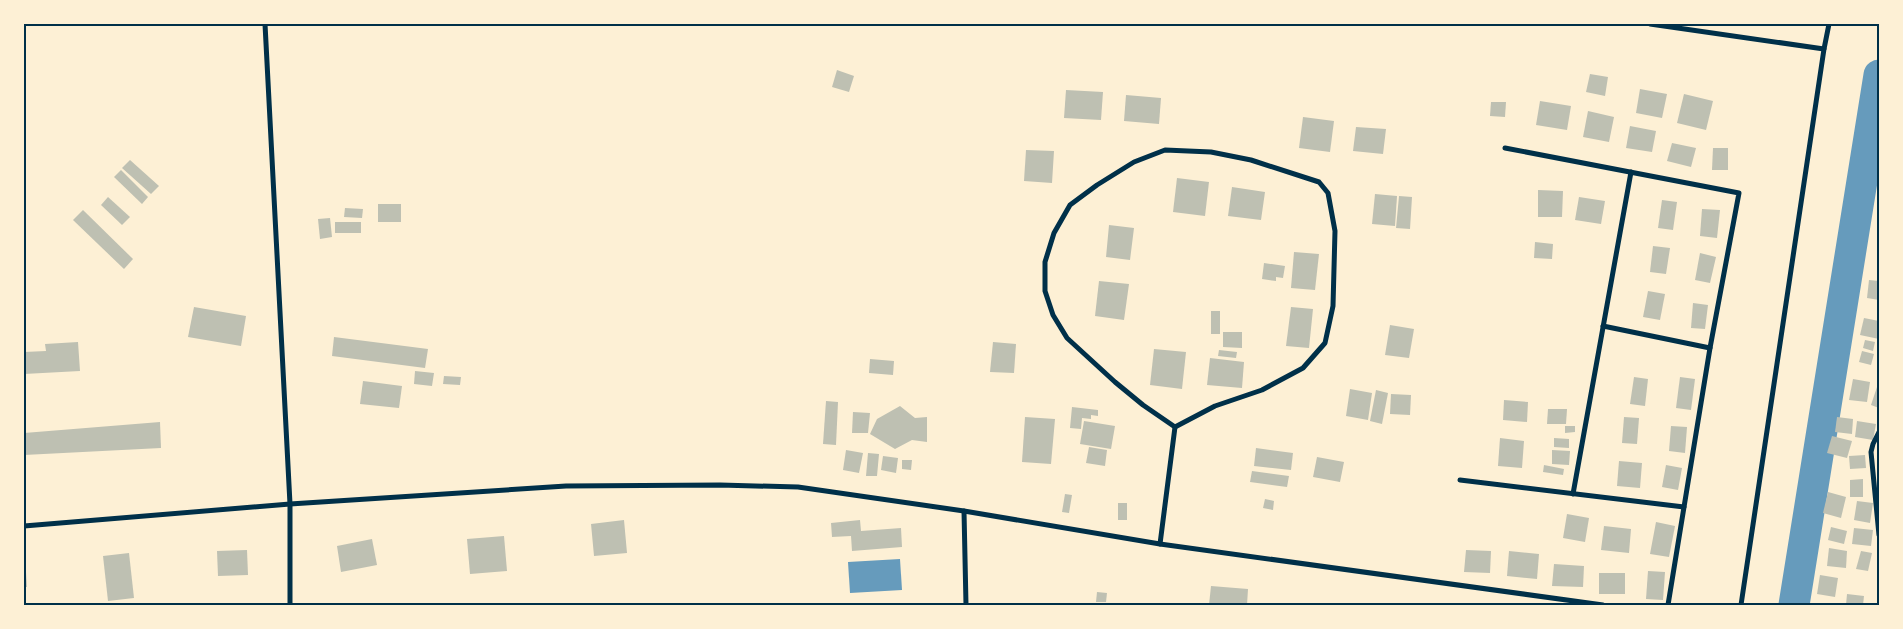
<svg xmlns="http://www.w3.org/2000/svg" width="1903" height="629" font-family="'Source Sans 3',sans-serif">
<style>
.water{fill:#669bbc}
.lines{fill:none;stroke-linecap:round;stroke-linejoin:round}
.river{stroke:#669bbc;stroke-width:31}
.building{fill:#bec0b2}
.minor{stroke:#003049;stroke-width:5}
.neatline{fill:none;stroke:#003049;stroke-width:2}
</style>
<rect width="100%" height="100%" fill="#fdf0d5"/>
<path class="water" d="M900,559L902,590L850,593L848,562Z"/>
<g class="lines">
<path class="river" d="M1794,605L1879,75"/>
</g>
<g class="building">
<path d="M837,70L854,76L849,92L832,87Z"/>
<path d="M1590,74L1608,77L1605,96L1586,92Z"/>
<path d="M1640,89L1667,94L1662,118L1636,113Z"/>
<path d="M1066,90L1103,92L1101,120L1064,118Z"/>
<path d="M1684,94L1713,101L1706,130L1677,123Z"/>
<path d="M1126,95L1161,98L1159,124L1124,121Z"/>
<path d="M1540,101L1571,106L1567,130L1536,125Z"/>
<path d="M1491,102H1506L1505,117L1490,116Z"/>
<path d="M1588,111L1614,117L1609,142L1583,137Z"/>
<path d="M1303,117L1334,121L1330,152L1299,148Z"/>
<path d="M1630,126L1656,131L1652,152L1626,148Z"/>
<path d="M1356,127L1386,129L1383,154L1353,151Z"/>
<path d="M1672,143L1696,148L1691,167L1667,161Z"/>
<path d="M1713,148H1728V170H1712Z"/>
<path d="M1026,150L1054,151L1052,183L1024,181Z"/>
<path d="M130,160L159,186L151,194L122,168Z"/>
<path d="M121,170L148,197L142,204L114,177Z"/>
<path d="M1177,178L1209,182L1205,216L1173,212Z"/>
<path d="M1232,187L1265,192L1261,220L1228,216Z"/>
<path d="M1538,190L1563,191L1562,217H1538Z"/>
<path d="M1375,194L1397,196L1395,226L1372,224Z"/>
<path d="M1399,196L1412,197L1410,229L1396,228Z"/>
<path d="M108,197L130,217L122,225L101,205Z"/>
<path d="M1579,197L1605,201L1601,224L1575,220Z"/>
<path d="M1662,200L1677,202L1673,230L1658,228Z"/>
<rect x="378" y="204" width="23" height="18"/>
<path d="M345,208L363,209L362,218L344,217Z"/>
<path d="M1702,209L1720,210L1717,238L1700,236Z"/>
<path d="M83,210L133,259L124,269L73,220Z"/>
<path d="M330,218L332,237L320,239L318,219Z"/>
<rect x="335" y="222" width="26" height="11"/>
<path d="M1109,225L1134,228L1130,260L1106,257Z"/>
<path d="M1535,242L1553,244L1552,259L1534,258Z"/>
<path d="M1653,246L1670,248L1666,274L1650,272Z"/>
<path d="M1294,252L1319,254L1315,290L1291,288Z"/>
<path d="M1700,253L1716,257L1710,283L1695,280Z"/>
<path d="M1264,263L1285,266L1283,278L1276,277V281L1262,279Z"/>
<path d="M1869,280L1879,281V300L1867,298Z"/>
<path d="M1099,281L1129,284L1124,320L1095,316Z"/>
<path d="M1648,291L1665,294L1660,320L1643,317Z"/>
<path d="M1693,303L1708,305L1705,329L1691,328Z"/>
<path d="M194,307L246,316L241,346L188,337Z"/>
<path d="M1291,307L1313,309L1309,348L1286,346Z"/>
<rect x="1211" y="311" width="9" height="23"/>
<path d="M1864,318L1879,321V339L1860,335Z"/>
<path d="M1390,325L1414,329L1409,358L1385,355Z"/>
<path d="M1223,332H1242V348L1223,347Z"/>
<path d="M334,337L428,349L425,368L332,356Z"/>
<path d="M1865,340L1875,342L1873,351L1863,348Z"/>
<path d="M78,342L80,371L24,374V352L46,351L45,344Z"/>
<path d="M993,342L1016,344L1014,373L990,372Z"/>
<path d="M1154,349L1186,352L1182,389L1150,385Z"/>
<path d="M1219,350L1237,352L1236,358L1218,356Z"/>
<path d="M1862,351L1874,354L1871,365L1859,362Z"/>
<path d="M1210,358L1244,362L1242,388L1207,385Z"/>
<path d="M870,359L894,361L893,375L869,373Z"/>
<path d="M415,371L434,373L432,386L414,384Z"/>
<path d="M444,376L461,377L460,385L443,384Z"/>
<path d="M1634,377L1648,379L1645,406L1630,404Z"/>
<path d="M1680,377L1695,379L1691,410L1676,408Z"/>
<path d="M1853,379L1870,382L1867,402L1849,400Z"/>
<path d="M363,381L402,386L399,408L360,404Z"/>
<path d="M1877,387L1879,388V408L1871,405Z"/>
<path d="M1350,389L1372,393L1368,420L1346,416Z"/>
<path d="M1376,390L1388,393L1382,424L1370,421Z"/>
<path d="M1391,394L1411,395L1410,415L1390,414Z"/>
<path d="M1504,400L1528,402L1527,422L1503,420Z"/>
<path d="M826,401L838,402L836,445L823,444Z"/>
<path d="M900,406L915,418L927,417V442L912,440L895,449L870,434L877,419Z"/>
<path d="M1072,407L1098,410V416L1091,415V419L1082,418L1081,429L1070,428Z"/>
<path d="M1548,409H1567L1566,424H1547Z"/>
<path d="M853,412L870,413L868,433H852Z"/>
<path d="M1025,417L1055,419L1051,464L1022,462Z"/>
<path d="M1624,417L1639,418L1637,444L1622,443Z"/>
<path d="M1837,417L1853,419L1852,434L1835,432Z"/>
<path d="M1084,421L1115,426L1111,449L1080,444Z"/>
<path d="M1857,421L1876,424L1873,440L1855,437Z"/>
<path d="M160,422L161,448L24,455V433Z"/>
<path d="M1565,426H1575V432L1565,433Z"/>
<path d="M1671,426L1687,427L1685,453L1669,451Z"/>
<path d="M1832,436L1852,441L1847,458L1827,453Z"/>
<path d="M1500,438L1524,441L1522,468L1498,466Z"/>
<path d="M1554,438L1569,439V448L1554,447Z"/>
<path d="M1089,447L1107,450L1105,466L1086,463Z"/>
<path d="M1256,448L1293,453L1291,470L1254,466Z"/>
<path d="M846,450L863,453L859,473L843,470Z"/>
<path d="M1552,450L1570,451L1569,465L1552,464Z"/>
<path d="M868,453L879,454L877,476H866Z"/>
<path d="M1865,455L1866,468L1850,469L1849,456Z"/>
<path d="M883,456L898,458L896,473L881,470Z"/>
<path d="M1317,457L1344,462L1340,482L1313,477Z"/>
<path d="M902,460H912L911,470L902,469Z"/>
<path d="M1619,461L1642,463L1640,488L1617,486Z"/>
<path d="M1544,465L1564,469L1563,475L1543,472Z"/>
<path d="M1666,465L1682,468L1678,490L1662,487Z"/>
<path d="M1252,471L1289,476L1287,487L1250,482Z"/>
<path d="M1863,479V497H1850V480Z"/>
<path d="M1828,492L1846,497L1841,518L1823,513Z"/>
<path d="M1065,494L1072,495L1069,513L1062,512Z"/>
<path d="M1265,499L1274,501L1273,510L1263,508Z"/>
<path d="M1857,501L1873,503L1870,523L1854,520Z"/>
<rect x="1118" y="503" width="9" height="17"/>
<path d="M1567,514L1589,518L1585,542L1563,538Z"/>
<path d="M624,520L627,553L594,556L591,524Z"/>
<path d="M860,520L861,531L901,528L902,547L852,551L851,536L832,537L831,523Z"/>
<path d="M1656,522L1675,526L1669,557L1650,554Z"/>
<path d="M1604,526L1631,529L1629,553L1601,550Z"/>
<path d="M1831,527L1847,531L1844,544L1828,540Z"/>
<path d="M1854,528L1873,530L1871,546L1852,544Z"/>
<path d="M504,536L507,571L470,574L467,539Z"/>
<path d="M372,539L377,565L341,572L337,546Z"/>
<path d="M1829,548L1847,551L1846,568L1827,566Z"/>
<path d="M247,550L248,575L218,576L217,551Z"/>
<path d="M1466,550L1491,551L1490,573L1464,572Z"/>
<path d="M1509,551L1539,554L1537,579L1507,576Z"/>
<path d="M1861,551L1872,553L1868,571L1856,569Z"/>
<path d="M129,553L134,598L108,601L103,556Z"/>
<path d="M24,557H25L27,587H24Z"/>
<path d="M1554,564L1584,566L1583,587L1552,586Z"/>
<path d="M1648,571L1665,572L1663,600L1646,599Z"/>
<rect x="1599" y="573" width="26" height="21"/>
<path d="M1820,575L1838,578L1835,597L1817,594Z"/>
<path d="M1211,586L1248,589L1247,605H1209Z"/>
<path d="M1097,592L1107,593L1106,602H1096Z"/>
<path d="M1847,594L1864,596L1863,605H1846Z"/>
</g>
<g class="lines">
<g class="minor">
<path d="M265,24L290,504V605"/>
<path d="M1650,24L1824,49"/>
<path d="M1505,148L1739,193L1710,348L1668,605"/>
<path d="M1165,150L1211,152L1251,160L1319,182L1328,193L1335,231L1333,306L1325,343L1303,368L1262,390L1215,406L1175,427L1143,405L1115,382L1067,338L1053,315L1045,291V262L1054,233L1070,205L1097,185L1134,162Z"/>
<path d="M1603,326L1710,348"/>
<path d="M1879,432L1873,444L1871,452L1879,535"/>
<path d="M1460,480L1684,507"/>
<path d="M1573,494L1631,172"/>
<path d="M964,511L966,605"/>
<path d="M24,526L290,504L566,486L720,485L798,487L964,511L1160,544L1603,605"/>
<path d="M1160,544L1175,427"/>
<path d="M1741,605L1824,49L1829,24"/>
</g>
</g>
<rect width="1903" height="629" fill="none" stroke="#fdf0d5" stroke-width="50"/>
<rect x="25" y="25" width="1853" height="579" class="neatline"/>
</svg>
